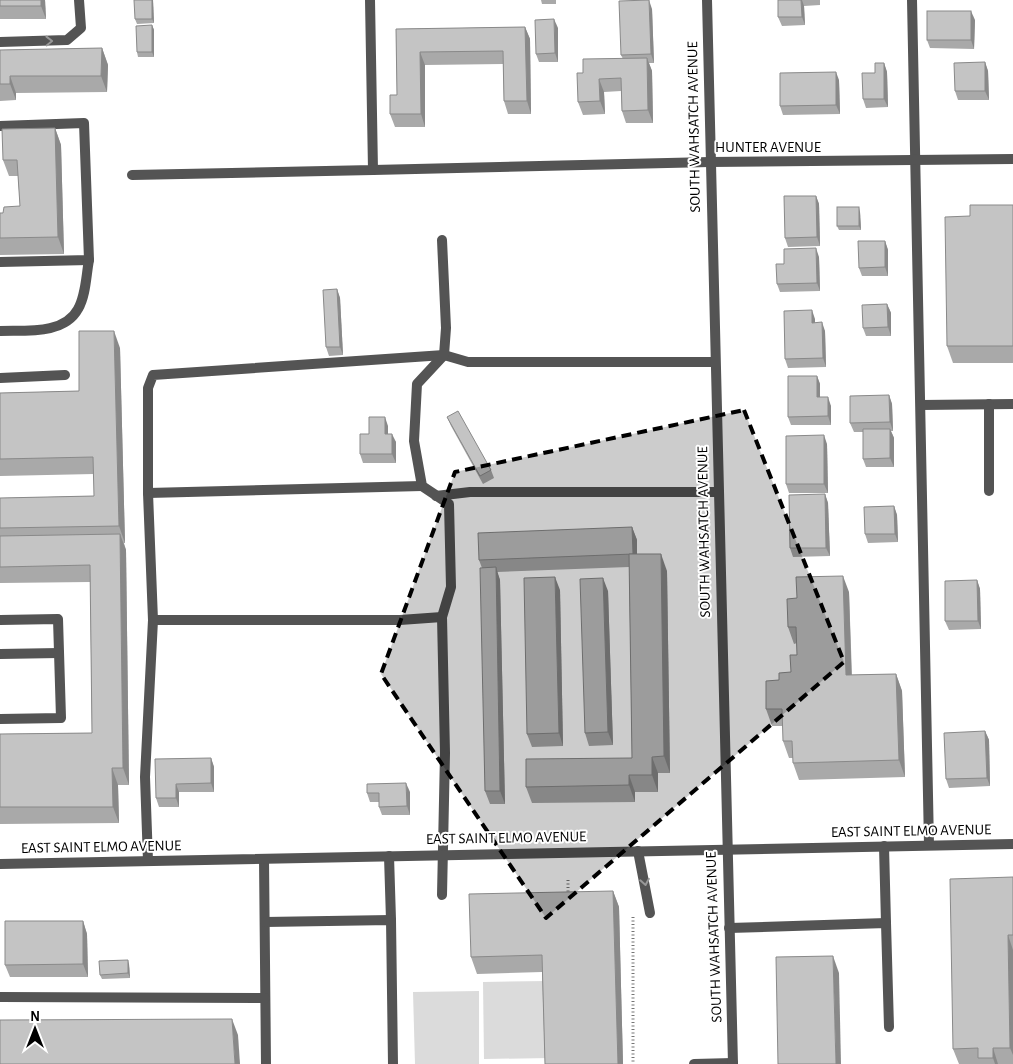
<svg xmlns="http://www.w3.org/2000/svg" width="1013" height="1064" font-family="'Alegreya Sans',sans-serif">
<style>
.green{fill:#dbdbdb}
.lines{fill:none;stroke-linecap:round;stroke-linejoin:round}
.path{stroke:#767676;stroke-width:3;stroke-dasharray:1 2.5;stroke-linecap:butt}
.service{stroke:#545454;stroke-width:10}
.minor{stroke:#545454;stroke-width:10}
.wall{fill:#a9a9a9}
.shaded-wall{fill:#898989}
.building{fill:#c4c4c4;stroke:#898989}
.oneway{stroke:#989898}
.marked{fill:#000;fill-opacity:0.2;stroke:#000;stroke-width:4;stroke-dasharray:10 6;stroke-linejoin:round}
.labels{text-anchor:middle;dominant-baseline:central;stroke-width:4;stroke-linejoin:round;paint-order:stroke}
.street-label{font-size:15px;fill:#000;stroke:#fff}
</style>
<rect width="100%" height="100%" fill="#fff"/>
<g class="green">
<path d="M548,981L550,1058L484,1059L483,982Z"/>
<path d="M479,991V1064H415L413,992Z"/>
</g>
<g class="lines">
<g class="path">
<path d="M568,895V879"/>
<path d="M633,917V1064"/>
</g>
<g class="service">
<path d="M912,0L929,845"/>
<path d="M0,42L67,40L81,28L79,0"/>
<path d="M0,126L84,123L89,260L0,262"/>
<path d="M132,175L373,170L370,0"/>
<path d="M0,331C25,330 64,335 78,309C86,295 86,276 89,260"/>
<path d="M0,378L65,375"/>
<path d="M921,405L1013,404"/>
<path d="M989,491V404"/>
<path d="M148,493L422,486"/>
<path d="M436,496L470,492H718"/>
<path d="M0,620L58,619L61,718L0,719"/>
<path d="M153,620H400L442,617"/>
<path d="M0,654L59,653"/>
<path d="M884,846L886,923"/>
<path d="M638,851L650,913"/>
<path d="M389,856L391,920"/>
<path d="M264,859L266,1064"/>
<path d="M148,861L145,777L153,620L148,493V388L153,375L444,355L468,362H715"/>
<path d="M442,895L445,753L442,617L451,587L449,504L422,486L414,441L417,384L444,355L446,328L442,240"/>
<path d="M265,922L391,920L393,1064"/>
<path d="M729,928L886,923L889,1027"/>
<path d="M0,997L265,998"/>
<path d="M694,1064L733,1063"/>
</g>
<g class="minor">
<path d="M707,0L733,1064"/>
<path d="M373,170L710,162L1013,159"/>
<path d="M0,864L1013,844"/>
</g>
</g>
<g class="wall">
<path d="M0,0H45L46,19H0Z"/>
<path d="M153,0L154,23L137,24L135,19Z"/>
<path d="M541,0H556V4H542Z"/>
<path d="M778,0H820V5L804,6L805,25L782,26L778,17Z"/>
<path d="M652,9L654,63H649L652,71L653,123H626L622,111L621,91L604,92L605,114L583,115L578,102L583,73L623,59L621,55Z"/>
<path d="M975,20L974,49L930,48L927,40Z"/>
<path d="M152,25L154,30V57H138L137,52Z"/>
<path d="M525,27L530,39L531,114H508L504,101L503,64L425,65V127H395L390,114L397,95L396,29Z"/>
<path d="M558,28V62H539L536,54Z"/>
<path d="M102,48L108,65L107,92L16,93V100L0,101V50Z"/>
<path d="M985,62L988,71L989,100H958L955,91Z"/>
<path d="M884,63L887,72L888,107L866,108L863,99L875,73Z"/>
<path d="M839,80L840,114L783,115L780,106Z"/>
<path d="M55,128L61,145L64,254L0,255V213H3L20,206L18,176H9L3,160Z"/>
<path d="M816,196L819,204L820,246L788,247L785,238Z"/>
<path d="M1013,205V363H953L947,346L970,216Z"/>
<path d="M860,212L861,230H839L837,226Z"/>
<path d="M885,241L888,250V276H862L859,268Z"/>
<path d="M819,257L820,291L780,292L777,284L784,264Z"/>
<path d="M337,289L340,298L343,355L329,356L326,347Z"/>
<path d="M887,304L891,313V336H866L863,328Z"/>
<path d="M815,319V323L825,331L826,367L788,368L785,359Z"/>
<path d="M120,348L125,543H124L126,550L129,785H118L119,823L0,824V734L92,733L90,582L0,583V498L94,496V474L0,476V393L79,391Z"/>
<path d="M817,376L820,384V397L831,406V425H791L788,417Z"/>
<path d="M889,395L892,404L893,431H891L894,438V467H866L863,459V432H854L850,423Z"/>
<path d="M447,417L491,470L494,478L483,484L451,426Z"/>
<path d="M388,426V434L396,442V463H363L360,454L369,434Z"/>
<path d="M827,444L828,493H789L786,484Z"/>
<path d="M825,494L828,503L830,556L793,557L790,548Z"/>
<path d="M894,506L897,515L898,542L868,543L865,534Z"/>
<path d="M632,527L637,540V554L667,571L670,773H658V792H635V802L532,803L526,787L632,758L629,567L497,572L500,580L505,804H490L485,791L482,568L479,560Z"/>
<path d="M977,580L980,589L981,629L949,630L945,621Z"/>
<path d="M560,590L563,746L532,747L527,734Z"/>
<path d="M608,591L613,745L589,746L585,733Z"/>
<path d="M849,592L852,675L896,674L902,691L905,777L799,780L793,763V758H789L783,741V726H772L766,709L779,680L791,672L797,655V643L794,644L788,627L797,598Z"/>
<path d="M985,731L989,740L990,786L949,788L946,779Z"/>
<path d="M211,758L214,767V792H179V807H159L156,798Z"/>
<path d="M410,792V815H382L379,807V802H370L367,793Z"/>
<path d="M1013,877V1064H959L953,1049Z"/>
<path d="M613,891L619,907L623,1064H545L542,972L477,974L471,957Z"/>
<path d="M83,921L87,934L88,977H10L5,965Z"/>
<path d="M129,964L130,978L102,979L100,975Z"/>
</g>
<g class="shaded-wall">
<path d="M41,0H45L46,19L41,6Z"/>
<path d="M152,0H153L154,23L152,19Z"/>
<path d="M649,0L652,9L654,63L651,54Z"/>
<path d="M801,0H802L804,6L805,25L802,17Z"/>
<path d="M971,11L975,20L974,49L971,40Z"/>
<path d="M554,19L558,28V62L555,53Z"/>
<path d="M152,25L154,30V57L152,52Z"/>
<path d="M525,27L530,39L531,114L527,101Z"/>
<path d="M102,48L108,65L107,92L101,76Z"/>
<path d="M420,52L425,65V127L421,114Z"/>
<path d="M647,58L652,71L653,123L648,110Z"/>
<path d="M985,62L988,71L989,100L985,91Z"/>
<path d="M884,63L887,72L888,107L884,99Z"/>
<path d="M836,72L839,80L840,114L836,105Z"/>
<path d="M10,76L16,93V100L10,84Z"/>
<path d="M599,79L604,92L605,114L600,101Z"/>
<path d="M55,128L61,145L64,254L58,237Z"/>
<path d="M816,196L819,204L820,246L817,237Z"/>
<path d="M859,207L860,212L861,230L859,226Z"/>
<path d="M885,241L888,250V276L885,267Z"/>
<path d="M816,248L819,257L820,291L817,283Z"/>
<path d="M337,289L340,298L343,355L340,347Z"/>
<path d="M887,304L891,313V336L888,327Z"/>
<path d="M812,310L815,319V331L812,323Z"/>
<path d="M822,322L825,331L826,367L823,358Z"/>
<path d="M114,331L120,348L125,543L119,526Z"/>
<path d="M817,376L820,384V406L817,397Z"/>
<path d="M889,395L892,404L893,431L890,422Z"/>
<path d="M828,397L831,406V425L828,416Z"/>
<path d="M385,417L388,426V442L385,434Z"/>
<path d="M890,429L894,438V467L890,458Z"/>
<path d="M392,434L396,442V463L392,454Z"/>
<path d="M824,435L827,444L828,493L824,484Z"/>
<path d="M825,494L828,503L830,556L826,548Z"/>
<path d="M894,506L897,515L898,542L895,534Z"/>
<path d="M632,527L637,540V567L633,554Z"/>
<path d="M120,534L126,550L129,785L123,768Z"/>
<path d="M661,554L667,571L670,773L664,756Z"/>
<path d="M496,567L500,580L505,804L500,791Z"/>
<path d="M843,576L849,592L852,692L846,675Z"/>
<path d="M555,577L560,590L563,746L559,733Z"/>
<path d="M603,578L608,591L613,745L608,732Z"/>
<path d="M977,580L980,589L981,629L978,621Z"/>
<path d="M896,674L902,691L905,777L899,760Z"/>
<path d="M985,731L989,740L990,786L987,778Z"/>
<path d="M652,757L658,773V792L652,775Z"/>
<path d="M211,758L214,767V792L211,783Z"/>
<path d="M112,768L118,785L119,823L113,807Z"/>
<path d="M629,775L635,792V802L629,785Z"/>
<path d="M406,783L410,792V815L407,806Z"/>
<path d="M176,784L179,792V807L176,798Z"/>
<path d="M613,891L619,907L623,1064H618Z"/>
<path d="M83,921L87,934L88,977L83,964Z"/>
<path d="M1008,935L1013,950V1055L1010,1048Z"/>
<path d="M833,956L839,973L841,1064H836Z"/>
<path d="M128,960L129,964L130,978L128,973Z"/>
<path d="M232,1019L238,1035L240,1064H235Z"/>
<path d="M993,1048L998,1064H995L993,1058Z"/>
</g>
<g class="building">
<rect x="0" y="0" width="41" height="6"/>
<path d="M134,0H152V19H135Z"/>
<path d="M649,0L651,54L621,55L619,1Z"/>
<path d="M778,0H801L802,17H778Z"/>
<rect x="927" y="11" width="44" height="29"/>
<path d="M554,19L555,53L536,54L535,20Z"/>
<path d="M152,25V52H137L136,26Z"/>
<path d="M525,27L527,101H504L503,51L420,52L421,114H390V95H397L396,29Z"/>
<path d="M102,48L101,76H10V84H0V50Z"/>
<path d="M647,58L648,110L622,111L621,78L599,79L600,101L578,102L577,73H583V59Z"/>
<path d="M985,62V91H955L954,63Z"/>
<path d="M875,63H884V99H863L862,73H875Z"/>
<path d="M836,72V105L780,106V73Z"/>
<path d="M55,128L58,237L0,238V213H3L4,207L20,206L17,160H3L2,129Z"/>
<path d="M784,196H816L817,237L785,238Z"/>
<path d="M970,205H1013V346H947L945,217L970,216Z"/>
<rect x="837" y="207" width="22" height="19"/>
<path d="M858,241H885V267L859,268Z"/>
<path d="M816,248L817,283L777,284L776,264H784V249Z"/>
<path d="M337,289L340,347H326L323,290Z"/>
<path d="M887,304L888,327L863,328L862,305Z"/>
<path d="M812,310V323L822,322L823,358L785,359L784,311Z"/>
<path d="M79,331H114L119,526L0,528V498L94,496L93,457L0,459V393L79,391Z"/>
<path d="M788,376H817V397H828V416L788,417Z"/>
<path d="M889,395L890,422L850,423V396Z"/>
<path d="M458,411L491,470L480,476L447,417Z"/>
<path d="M369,417H385V434H392V454H360V434H369Z"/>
<path d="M863,429H890V458L863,459Z"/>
<path d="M824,435V484H786V436Z"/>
<path d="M825,494L826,548H790L789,495Z"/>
<path d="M894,506L895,534H865L864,507Z"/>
<path d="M632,527L633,554L479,560L478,533Z"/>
<path d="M120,534L123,768H112L113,807H0V734L92,733L90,565L0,567V536Z"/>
<path d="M629,554H661L664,756L652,757V775H629V785L526,787V759L632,758Z"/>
<path d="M496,567L500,791H485L480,568Z"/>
<path d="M843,576L846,675L896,674L899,760L793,763L792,741H783L782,709H766V681L779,680V673L791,672L790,655H797L796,627H788L787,599L797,598L796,577Z"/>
<path d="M555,577L559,733L527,734L524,578Z"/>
<path d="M603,578L608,732L585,733L580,579Z"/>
<path d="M977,580L978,621H945V581Z"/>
<path d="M985,731L987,778L946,779L944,733Z"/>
<path d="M211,758V783L176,784V798H156L155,759Z"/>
<path d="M406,783L407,806L379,807V793H367V784Z"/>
<path d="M1013,877V935H1008L1010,1048H993V1058H978V1048L953,1049L950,879Z"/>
<path d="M613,891L618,1064H545L542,955L471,957L469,894Z"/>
<path d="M5,921H83V964L5,965Z"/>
<path d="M833,956L836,1064H778L776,957Z"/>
<path d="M128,960V973L100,975L99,961Z"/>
<path d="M232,1019L235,1064H0V1020Z"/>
</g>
<defs><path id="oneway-chevron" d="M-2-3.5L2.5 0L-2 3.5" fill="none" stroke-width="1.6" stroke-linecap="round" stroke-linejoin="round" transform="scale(1.25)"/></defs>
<g class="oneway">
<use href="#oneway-chevron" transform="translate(49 41) rotate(-1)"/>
<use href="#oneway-chevron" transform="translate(645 882) rotate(80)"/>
</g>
<path class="marked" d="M744,410L844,662L546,918L381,674L455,472Z"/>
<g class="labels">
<g class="street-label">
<text transform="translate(694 127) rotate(-91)">SOUTH WAHSATCH AVENUE</text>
<text x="768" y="147">HUNTER AVENUE</text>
<text transform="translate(704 532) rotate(-91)">SOUTH WAHSATCH AVENUE</text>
<text transform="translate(911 831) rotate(-1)">EAST SAINT ELMO AVENUE</text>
<text transform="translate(506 838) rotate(-1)">EAST SAINT ELMO AVENUE</text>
<text transform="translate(101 847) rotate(-1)">EAST SAINT ELMO AVENUE</text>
<text transform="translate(714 937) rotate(-92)">SOUTH WAHSATCH AVENUE</text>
</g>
</g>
<g transform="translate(35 1029)" stroke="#ffffff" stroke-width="4" paint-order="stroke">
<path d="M0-4L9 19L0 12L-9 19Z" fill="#000000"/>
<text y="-8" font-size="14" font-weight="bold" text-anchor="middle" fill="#000000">N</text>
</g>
</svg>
